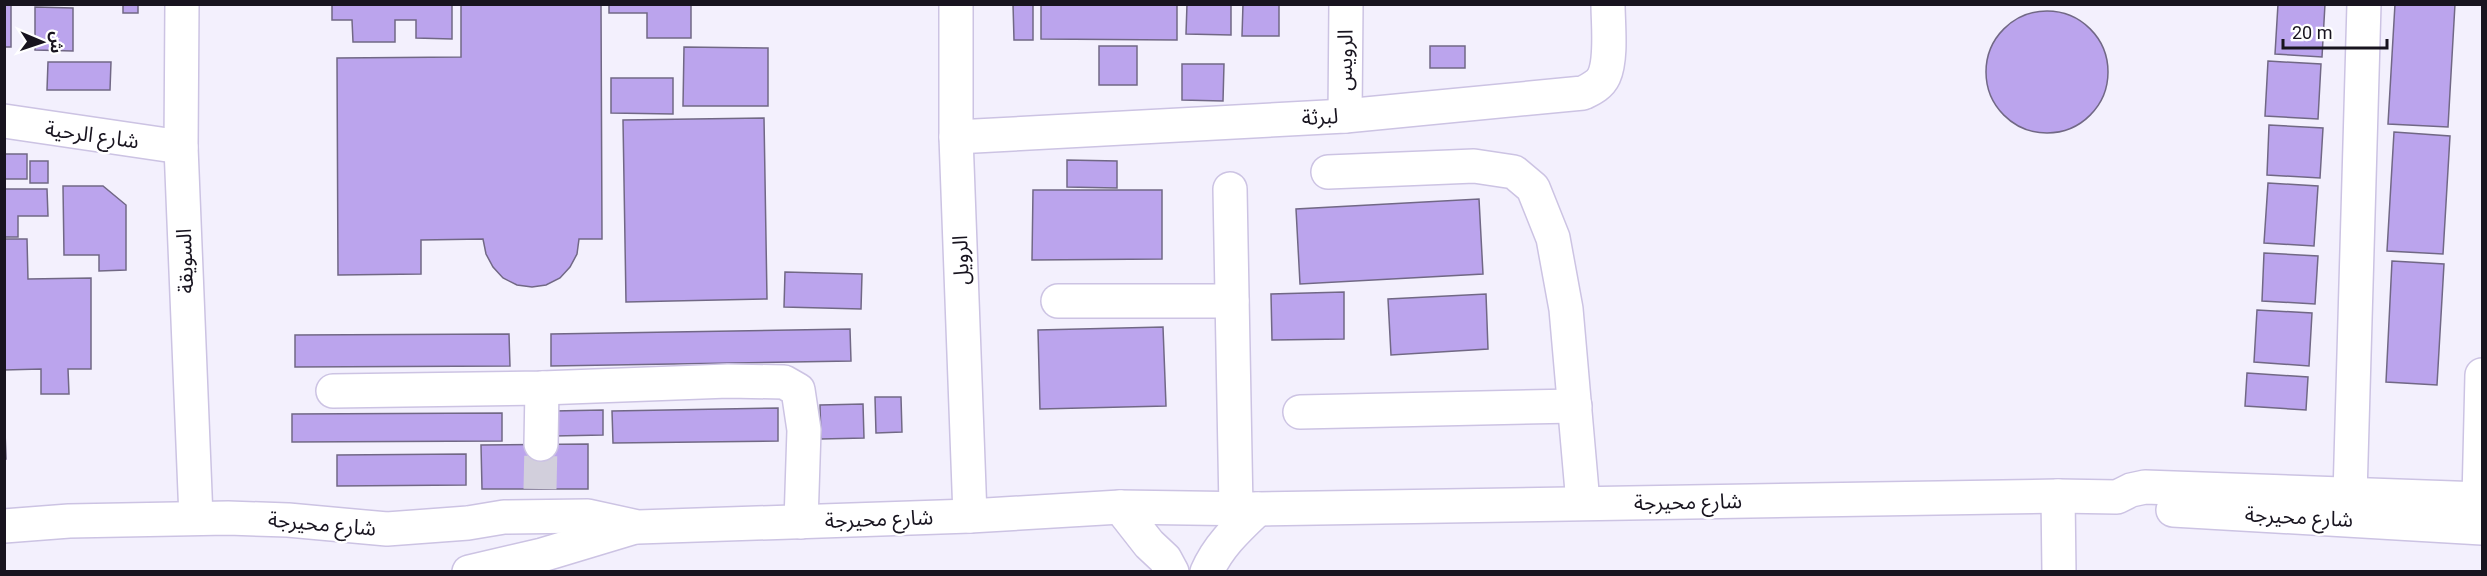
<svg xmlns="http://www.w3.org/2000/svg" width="2487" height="576" font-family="Roboto,'Noto Sans Arabic',sans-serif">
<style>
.building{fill:#bba4ed;stroke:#716885;stroke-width:1.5}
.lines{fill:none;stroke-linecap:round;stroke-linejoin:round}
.minor-tunnel{stroke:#d2cfdc;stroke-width:33;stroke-dasharray:33 16;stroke-linecap:butt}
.minor-casing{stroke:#ccc3e3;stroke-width:36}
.minor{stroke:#fff;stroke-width:33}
.labels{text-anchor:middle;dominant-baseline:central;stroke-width:5;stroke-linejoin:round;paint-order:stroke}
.street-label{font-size:21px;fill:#18141f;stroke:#fff}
</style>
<rect width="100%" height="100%" fill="#f3f0fd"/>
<g class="building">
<rect x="123" y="4" width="15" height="9"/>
<path d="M332,4H452V39L416,38V20H395V42H353L352,20H332Z"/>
<path d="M461,4H601L602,239H579L577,254L570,267L560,278L546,285L532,287L517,285L503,278L493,267L486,254L483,239L421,240V274L338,275L337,58L461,57Z"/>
<path d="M609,4H691V38H647V13H609Z"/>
<path d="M1013,4H1033V40H1014Z"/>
<path d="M1041,4H1177V40L1041,39Z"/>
<path d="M1187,4H1231V35L1186,34Z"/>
<path d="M1243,4H1279V36H1242Z"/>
<path d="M2278,4H2325L2322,57L2275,54Z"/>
<path d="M2395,4H2455L2448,127L2388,124Z"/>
<rect x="4" y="5" width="7" height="42"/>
<path d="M35,7L73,8V51L35,50Z"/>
<circle cx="2047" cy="72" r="61"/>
<rect x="1099" y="46" width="38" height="39"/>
<rect x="1430" y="46" width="35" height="22"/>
<path d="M684,47L768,48V106H683Z"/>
<path d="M2268,61L2321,64L2318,119L2265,116Z"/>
<path d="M48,62H111L110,90H47Z"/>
<path d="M1182,64H1224L1223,101L1182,100Z"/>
<path d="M611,78H673V114L611,113Z"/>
<path d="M764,118L767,299L626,302L623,120Z"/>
<path d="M2269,125L2323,128L2320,178L2267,175Z"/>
<path d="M2394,132L2450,136L2443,254L2387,251Z"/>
<rect x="4" y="154" width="23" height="25"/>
<path d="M1067,160L1117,161V188L1067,187Z"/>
<rect x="30" y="161" width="18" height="22"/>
<path d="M2268,183L2318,186L2314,246L2264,243Z"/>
<path d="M63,186H103L126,205V270L99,271V255H64Z"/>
<path d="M4,189H47L48,216H18V237H4Z"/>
<path d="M1033,190H1162V259L1032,260Z"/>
<path d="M1479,199L1483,274L1300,284L1296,209Z"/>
<path d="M4,239H27L28,279L91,278V369H68L69,394H41V369L4,370Z"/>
<path d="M2264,253L2318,256L2315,304L2262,301Z"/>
<path d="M2392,261L2444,264L2437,385L2386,382Z"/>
<path d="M785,272L862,274L861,309L784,307Z"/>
<path d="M1344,292V339L1272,340L1271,294Z"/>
<path d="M1486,294L1488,349L1391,355L1388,299Z"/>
<path d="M2257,310L2312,313L2309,366L2254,362Z"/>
<path d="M1163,327L1166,406L1040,409L1038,330Z"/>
<path d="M850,329L851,361L551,366V334Z"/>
<path d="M509,334L510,366L295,367V335Z"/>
<path d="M2247,373L2308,377L2306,410L2245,406Z"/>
<path d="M875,397H901L902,432L876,433Z"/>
<path d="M4,402L6,459H4Z"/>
<path d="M863,404L864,438L821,439L820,405Z"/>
<path d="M778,408V441L613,443L612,411Z"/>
<path d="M603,410V435L554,436V411Z"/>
<path d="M502,413V441L292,442V414Z"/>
<path d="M588,444V489H482L481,445Z"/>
<path d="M466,454V485L337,486V455Z"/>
</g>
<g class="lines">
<path class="minor-tunnel" d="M540,489L541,444"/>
<g class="minor-casing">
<g id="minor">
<path d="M182,4L181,147L196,518"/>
<path d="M956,4V137L970,516"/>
<path d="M1345,116L1346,4"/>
<path d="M4,121L181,147"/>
<path d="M956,137L1345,116L1583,93C1591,89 1600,85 1604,76C1612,58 1608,24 1608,4"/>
<path d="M1328,172L1474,166L1514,172L1533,188L1553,238L1566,309L1583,503"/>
<path d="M1230,189L1236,509"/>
<path d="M1058,301H1232"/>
<path d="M333,391L542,388L728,381L784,382L798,390L804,430L801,522"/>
<path d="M1300,412L1575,406"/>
<path d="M541,444L542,388"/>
<path d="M2350,495L2364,4"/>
<path d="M2058,496L2059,572"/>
<path d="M2479,499L2482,375"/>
<path d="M1120,507L1149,544L1165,559L1172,572"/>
<path d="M2173,510L2482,528"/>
<path d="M4,526L69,521L228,518L288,520L387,529L468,523L504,517L588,516L638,527L970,516L1120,507L1258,509L2058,496L2117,497L2131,490L2145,487L2482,499"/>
<path d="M469,572L542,555L635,527"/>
<path d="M1207,572C1218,546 1238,528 1258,509"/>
</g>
</g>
<use href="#minor" class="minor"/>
</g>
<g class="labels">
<g class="street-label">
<text transform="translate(1345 60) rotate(-89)">الرويس</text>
<text transform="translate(1320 117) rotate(-3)">لبرثة</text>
<text transform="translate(92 135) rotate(8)">شارع الرحية</text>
<text transform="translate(961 260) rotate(-92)">الرويل</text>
<text transform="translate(185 261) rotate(-92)">السويقة</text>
<text transform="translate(1688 502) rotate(-1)">شارع محيرجة</text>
<text transform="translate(2299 517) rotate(3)">شارع محيرجة</text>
<text transform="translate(879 519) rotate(-2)">شارع محيرجة</text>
<text transform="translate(322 524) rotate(5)">شارع محيرجة</text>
</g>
</g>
<rect width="2487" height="576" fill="none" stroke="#18141f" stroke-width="12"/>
<g transform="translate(42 42) rotate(92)" stroke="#ffffff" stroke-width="4.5" paint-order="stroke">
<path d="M0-4.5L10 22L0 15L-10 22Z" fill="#18141f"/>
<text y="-9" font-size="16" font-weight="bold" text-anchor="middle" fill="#18141f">ش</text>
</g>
<path d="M2283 39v9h104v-9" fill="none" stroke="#18141f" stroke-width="3"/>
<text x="2292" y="39" font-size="18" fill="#18141f" stroke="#ffffff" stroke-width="4.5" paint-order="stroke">20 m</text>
</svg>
